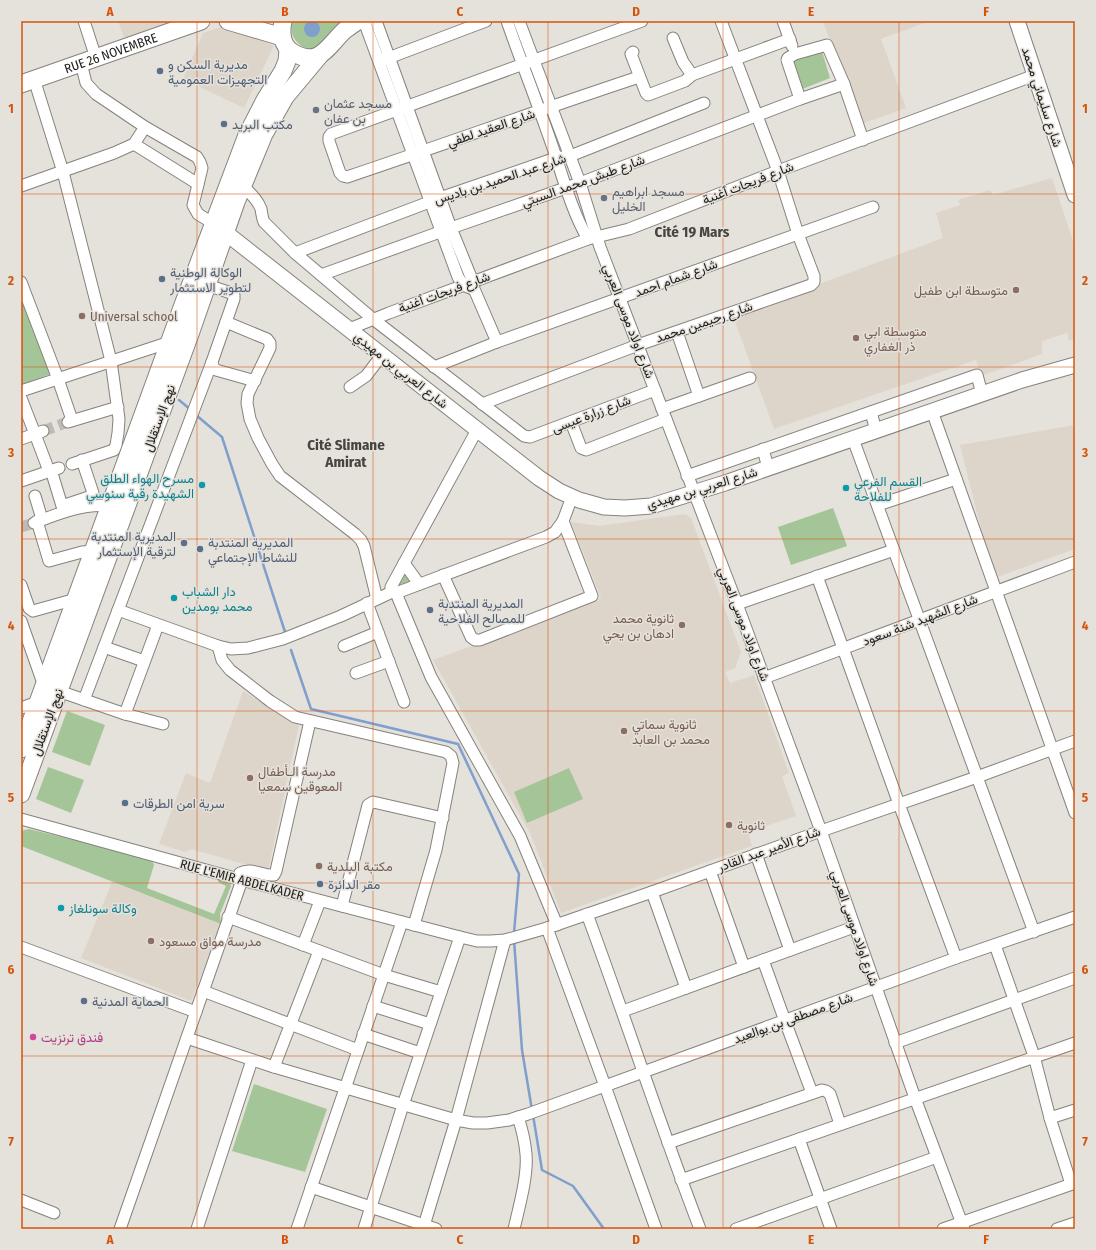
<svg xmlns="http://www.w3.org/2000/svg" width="1096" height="1250" font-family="'Fira Sans Condensed',Vazirmatn,sans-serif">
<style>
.built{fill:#ded5ca}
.green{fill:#a4c598}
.water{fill:#7f9fcc}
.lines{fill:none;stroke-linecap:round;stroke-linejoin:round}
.stream{stroke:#7f9fcc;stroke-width:2.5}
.street-tunnel{stroke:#bebbb6;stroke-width:11;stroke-dasharray:11 5.5;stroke-linecap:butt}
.street-casing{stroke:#86827d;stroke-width:13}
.secondary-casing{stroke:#86827d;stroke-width:17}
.primary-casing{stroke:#86827d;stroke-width:19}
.street{stroke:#fff;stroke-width:11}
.secondary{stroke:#fff;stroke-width:15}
.primary{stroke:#fff;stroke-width:17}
.grid{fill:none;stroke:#d4540e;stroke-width:1;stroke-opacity:0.55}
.service-dot{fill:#5c6f8a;stroke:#e5e1db;stroke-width:1.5}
.worship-dot{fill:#6b7280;stroke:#e5e1db;stroke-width:1.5}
.education-dot{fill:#8d6e63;stroke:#e5e1db;stroke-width:1.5}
.culture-dot{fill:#0f9aa8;stroke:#e5e1db;stroke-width:1.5}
.hotel-dot{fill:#d1479c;stroke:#e5e1db;stroke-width:1.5}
.labels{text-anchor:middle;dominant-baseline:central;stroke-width:3;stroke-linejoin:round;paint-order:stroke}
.street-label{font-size:13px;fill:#242220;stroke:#e5e1db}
.service-label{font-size:13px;fill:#4e5e75;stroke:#e5e1db;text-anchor:start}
.worship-label{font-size:13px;fill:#5b616d;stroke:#e5e1db;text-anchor:start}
.education-label{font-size:13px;fill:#785e54;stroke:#e5e1db;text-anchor:start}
.culture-label{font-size:13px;fill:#0d838f;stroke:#e5e1db;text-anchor:start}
.hotel-label{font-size:13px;fill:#b23c85;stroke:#e5e1db;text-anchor:start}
.quarter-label{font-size:15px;font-weight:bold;fill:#47433e;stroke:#e5e1db}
.neatline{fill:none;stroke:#d4540e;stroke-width:1.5}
.grid-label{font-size:13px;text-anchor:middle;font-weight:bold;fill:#d4540e}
</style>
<rect width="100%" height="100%" fill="#e5e1db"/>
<g class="built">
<path d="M118,21H180L124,38Z"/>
<path d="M823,21H930L881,39L906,108L861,124Z"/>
<path d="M226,25L274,46L244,108L183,79L203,33Z"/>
<path d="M1052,178L1075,247V339L1069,341L1067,333L1042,341V354L981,376L976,360L774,429L733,316L943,238L936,213L960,205L958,200L990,190L993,195Z"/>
<path d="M1075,425V549L997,577L990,565L960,445Z"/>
<path d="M685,514L691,518L741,652L735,668L725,672L730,683L754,675L789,773L782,776L796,816L748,832L752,846L561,913L531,835L433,660L569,611L601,598L571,522L599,526Z"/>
<path d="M243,691L299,725L268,871L191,849L186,852L159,844L186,773L210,783Z"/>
<path d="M112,882L221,924L191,1001L81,958Z"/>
</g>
<g class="green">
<path d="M292,21H349C337,33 314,61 297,42C291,35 291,29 292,21Z"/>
<path d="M821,48L830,78L800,90L791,59Z"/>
<path d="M21,294L50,374L21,385Z"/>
<path d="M833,508L847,546L791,565L778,527Z"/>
<path d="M404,572L412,581L398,587H396Z"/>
<path d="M67,711L105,725L90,766L52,752Z"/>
<path d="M48,767L84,780L71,813L36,799Z"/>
<path d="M569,768L583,799L527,823L514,792Z"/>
<path d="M29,829L151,859L154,865L147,888L214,914L226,886L218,882V880L230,882L231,886L220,914L221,924L21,846V831Z"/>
<path d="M254,1084L327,1109L305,1172L232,1151Z"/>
</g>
<circle class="water" cx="312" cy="29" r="8"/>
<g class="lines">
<g class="stream">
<path d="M179,400L191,410"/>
<path d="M196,415L222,437L285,632"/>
<path d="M291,650L311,709L458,744L519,874L514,933"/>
<path d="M514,940L522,1050L532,1110"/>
<path d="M533,1115L542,1170L573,1186L604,1229"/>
</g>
<g class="street-tunnel">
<path d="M43,431L68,422"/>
<path d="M21,527L34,523"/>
</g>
<g class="street-casing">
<g id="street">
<path d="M84,21L96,58"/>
<path d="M364,21L458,277L463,285L470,288"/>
<path d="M376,21L451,228L473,282L474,289L497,342"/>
<path d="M507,21C522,64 539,107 554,151C563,178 573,214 588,239"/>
<path d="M519,21L580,183L600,247L737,604L821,831L915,1098L964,1229"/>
<path d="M783,21L792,46"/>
<path d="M673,38L683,62L692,75"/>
<path d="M633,52L631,54L646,93L648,95L685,81L692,75L790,39"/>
<path d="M383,60L486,21"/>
<path d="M81,63L86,83L96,94L145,127L197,157L200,162L202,168L193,205L198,214L214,224"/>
<path d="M639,77C542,109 445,144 347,177L343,176L340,173L329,141V137L331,134L642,21"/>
<path d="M34,79L63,172L111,361L119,419L118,433L116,445L114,450L72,464"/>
<path d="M800,99L787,60L788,58L795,54L827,45L844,84L863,140"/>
<path d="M134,144L198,184"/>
<path d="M21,186L114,153L134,144L145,127"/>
<path d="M243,186C250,193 258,200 261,209C262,214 262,218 264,222L295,253L373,319L524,436L530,437L655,390"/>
<path d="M295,253L440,198L556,158L570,156L704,103"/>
<path d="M321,275L451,228L580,183L800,99L844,84"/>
<path d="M21,282L58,379L72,420"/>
<path d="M207,285L231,293L234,295V299L212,362L213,367L216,370L255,381"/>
<path d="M226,322L267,339L270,343V348L248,394L247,403L250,419L258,438L272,464L280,476L355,534L361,540L364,546L377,599"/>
<path d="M349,329L389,313L588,239L629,229L778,171L1035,75"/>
<path d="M677,332L699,396"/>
<path d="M434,367L497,342L873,207"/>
<path d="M350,387L366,376L382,355"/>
<path d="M21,391L170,342"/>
<path d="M21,398L35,434L49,471"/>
<path d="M482,404L638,345L811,285L814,282V276L798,234L778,171L721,21"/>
<path d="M662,409L750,378"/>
<path d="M932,411L1075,813"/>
<path d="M871,412L876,431"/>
<path d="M68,422L118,407"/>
<path d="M571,422L581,448L586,450L666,419"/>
<path d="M477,430L391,587V590L392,592L396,593L546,537L555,532L563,521"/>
<path d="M21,439L43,431"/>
<path d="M853,439L1034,932"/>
<path d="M763,449L768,468"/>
<path d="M51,470L62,506L92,496L93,493L82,460"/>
<path d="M687,476L977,375L982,394"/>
<path d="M21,481L59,468"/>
<path d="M35,496L42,519"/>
<path d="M878,505L956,479"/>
<path d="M37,521L49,561L82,552L93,551"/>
<path d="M34,523C57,514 84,503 109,506"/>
<path d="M404,563L419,584"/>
<path d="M443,575L471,637L475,640H480L592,596L563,521L572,497"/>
<path d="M817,576L899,804L956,958"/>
<path d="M21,585L29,608L33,611L76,599"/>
<path d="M396,593L431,677L520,836L557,925"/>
<path d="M367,603L404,702"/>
<path d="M737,604L894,550"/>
<path d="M118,610L218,646L231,649L248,648L283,639L341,616L392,592"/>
<path d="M21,621L44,686L125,714L163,724"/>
<path d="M218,646L222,660L230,670L270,701L295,717L446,752L451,756L453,763L436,850L414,925"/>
<path d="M344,646L378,632"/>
<path d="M104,647L144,661"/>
<path d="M356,673L389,661"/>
<path d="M764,678L1075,562"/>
<path d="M84,700L212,362"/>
<path d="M21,708L38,702L41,703"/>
<path d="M125,714L158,625"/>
<path d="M21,819L242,880L460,937L477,941H491L505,940L547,928L652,892L821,831L977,777L1075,741"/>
<path d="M756,854L790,950"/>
<path d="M710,871L744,967"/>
<path d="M237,879L240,873C252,867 262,876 274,875L276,871L310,721"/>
<path d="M652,892L686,988"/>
<path d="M342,906L368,805L373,802L443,818"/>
<path d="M587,914C626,1019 660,1125 700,1229"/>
<path d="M228,917L384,975L441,992L460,937"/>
<path d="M547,928L605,1086L656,1229"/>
<path d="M303,945L320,901"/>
<path d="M995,945L1034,1056L1050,1118L1071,1184"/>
<path d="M21,947L196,1012"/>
<path d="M763,960L785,1021L812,1093"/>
<path d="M203,991L358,1050"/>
<path d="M373,1006L430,1024"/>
<path d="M623,1011L854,927"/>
<path d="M363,1034L420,1053"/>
<path d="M187,1038L274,1067L456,1120L473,1123H487L509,1120L528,1114L956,958L1075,917"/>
<path d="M895,1043L1075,978"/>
<path d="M274,1067L319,951"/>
<path d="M1050,1118L1075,1110"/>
<path d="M799,1139L831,1229"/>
<path d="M668,1143L822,1090L826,1091L830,1094L840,1124"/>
<path d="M681,1180L1075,1043"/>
<path d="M311,1187L436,1229"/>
<path d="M21,1200L54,1213"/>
<path d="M120,1229L242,880"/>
<path d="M197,1229L252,1060"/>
<path d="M297,1229L402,922"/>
<path d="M364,1229L403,1105L441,992"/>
<path d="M423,1229L456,1120L505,940"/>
<path d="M514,1229C519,1207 528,1176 526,1154C525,1142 522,1129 518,1117"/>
<path d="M736,1229L937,1157"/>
<path d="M943,1229L1075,1183"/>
<path d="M1057,1229L1075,1223"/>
</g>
</g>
<g class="secondary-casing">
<g id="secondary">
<path d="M1017,21L1075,195"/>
<path d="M217,226L539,478L559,491L579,500L604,507L625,508L651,506L725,483L1022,380L1075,365"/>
</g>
</g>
<g class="primary-casing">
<g id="primary">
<path d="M228,21L282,37"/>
<path d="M283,21C281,31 281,45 292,52C320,69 328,45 345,30C349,27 353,24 358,21"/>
<path id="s1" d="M21,84L201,21"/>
<path d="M21,749L183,305L247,135L265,100L283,71L287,61L288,50"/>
<path d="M21,794L190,334L236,202L264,134L285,97L320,55"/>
</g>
</g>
<use href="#street" class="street"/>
<use href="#secondary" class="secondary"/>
<use href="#primary" class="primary"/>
</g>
<path class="grid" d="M197,21V1229M373,21V1229M548,21V1229M723,21V1229M899,21V1229M21,194H1075M21,367H1075M21,539H1075M21,711H1075M21,883H1075M21,1056H1075"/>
<g class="service-dot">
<circle cx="160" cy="71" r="4"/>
<circle cx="224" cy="124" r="4"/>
<circle cx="162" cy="279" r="4"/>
<circle cx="184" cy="543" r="4"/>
<circle cx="200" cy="549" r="4"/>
<circle cx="430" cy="610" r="4"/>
<circle cx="125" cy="803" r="4"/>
<circle cx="320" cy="884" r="4"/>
<circle cx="84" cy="1001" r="4"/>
</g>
<g class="worship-dot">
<circle cx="316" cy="110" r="4"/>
<circle cx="604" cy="198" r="4"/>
</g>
<g class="education-dot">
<circle cx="1016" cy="290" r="4"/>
<circle cx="82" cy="316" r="4"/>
<circle cx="856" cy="338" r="4"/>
<circle cx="682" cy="625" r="4"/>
<circle cx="624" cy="731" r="4"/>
<circle cx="250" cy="778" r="4"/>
<circle cx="729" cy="825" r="4"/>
<circle cx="319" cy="866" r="4"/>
<circle cx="151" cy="941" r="4"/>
</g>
<g class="culture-dot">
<circle cx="202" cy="485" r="4"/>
<circle cx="846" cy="488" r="4"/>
<circle cx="174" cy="598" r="4"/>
<circle cx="61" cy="908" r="4"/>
</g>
<circle class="hotel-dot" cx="33" cy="1037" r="4"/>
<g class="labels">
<g class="street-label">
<text stroke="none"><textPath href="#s1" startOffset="95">RUE 26 NOVEMBRE</textPath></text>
<text transform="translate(1042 97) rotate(72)">شارع سليماني محمد</text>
<text transform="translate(491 128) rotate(-19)">شارع العقيد لطفي</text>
<text transform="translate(500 179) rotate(-18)">شارع عبد الحميد بن باديس</text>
<text transform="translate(583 181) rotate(-20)">شارع طبش محمد السبتي</text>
<text transform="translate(748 183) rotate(-21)">شارع فريحات ٱغنية</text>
<text transform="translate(676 278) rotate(-20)">شارع شمام احمد</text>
<text transform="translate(444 292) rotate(-20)">شارع فريحات ٱغنية</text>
<text transform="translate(629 321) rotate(69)">شارع اولاد موسى العربي</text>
<text transform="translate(704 322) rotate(-19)">شارع رحيمين محمد</text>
<text transform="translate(401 370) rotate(38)">شارع العربي بن مهيدي</text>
<text transform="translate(591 414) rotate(-21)">شارع زرارة عيسى</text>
<text transform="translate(159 418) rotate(-70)">نهج الإستقلال</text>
<text transform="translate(702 488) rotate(-17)">شارع العربي بن مهيدي</text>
<text transform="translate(920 620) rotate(-21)">شارع الشهيد شنة سعود</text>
<text transform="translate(744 624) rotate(69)">شارع اولاد موسى العربي</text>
<text transform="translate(47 722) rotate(-70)">نهج الإستقلال</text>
<text transform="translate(769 849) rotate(-20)">شارع الأمير عبد القادر</text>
<text transform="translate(242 880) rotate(15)">RUE L'EMIR ABDELKADER</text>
<text transform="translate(855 928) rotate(71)">شارع اولاد موسى العربي</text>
<text transform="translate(793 1018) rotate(-20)">شارع مصطفى بن بوالعيد</text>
</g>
<g class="service-label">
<text x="168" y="64">مديرية السكن و<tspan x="168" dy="15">التجهيزات العمومية</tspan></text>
<text x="232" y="124">مكتب البريد</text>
<text x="170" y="272">الوكالة الوطنية<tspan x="170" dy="15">لتطوير الاستثمار</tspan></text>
<text x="176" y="536" text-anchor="end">المديرية المنتدبة<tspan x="176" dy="15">لترقية الإستثمار</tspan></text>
<text x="208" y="542">المديرية المنتدبة<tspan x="208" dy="15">للنشاط الإجتماعي</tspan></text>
<text x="438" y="603">المديرية المنتدبة<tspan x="438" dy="15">للمصالح الفلاحية</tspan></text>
<text x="133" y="803">سرية امن الطرقات</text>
<text x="328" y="884">مقر الدائرة</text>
<text x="92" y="1001">الحماية المدنية</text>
</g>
<g class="worship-label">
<text x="324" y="103">مسجد عثمان<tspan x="324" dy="15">بن عفان</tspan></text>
<text x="612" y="191">مسجد ابراهيم<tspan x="612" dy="15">الخليل</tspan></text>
</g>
<g class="education-label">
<text x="1008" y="290" text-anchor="end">متوسطة ابن طفيل</text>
<text x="90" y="316">Universal school</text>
<text x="864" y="331">متوسطة ابي<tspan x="864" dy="15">ذر الغفاري</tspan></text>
<text x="674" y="618" text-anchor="end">ثانوية محمد<tspan x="674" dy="15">ادهان بن يحي</tspan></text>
<text x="632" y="724">ثانوية سماتي<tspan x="632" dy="15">محمد بن العابد</tspan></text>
<text x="258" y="771">مدرسة الـأطفال<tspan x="258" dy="15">المعوقين سمعيا</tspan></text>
<text x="737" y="825">ثانوية</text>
<text x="327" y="866">مكتبة البلدية</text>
<text x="159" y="941">مدرسة مواق مسعود</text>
</g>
<g class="culture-label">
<text x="194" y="478" text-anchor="end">مسرح الهواء الطلق<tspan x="194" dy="15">الشهيدة رقية سنوسي</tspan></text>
<text x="854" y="481">القسم الفرعي<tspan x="854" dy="15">للفلاحة</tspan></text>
<text x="182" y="591">دار الشباب<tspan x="182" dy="15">محمد بومدين</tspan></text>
<text x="69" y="908">وكالة سونلغاز</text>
</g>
<g class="hotel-label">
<text x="41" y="1037">فندق ترنزيت</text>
</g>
<g class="quarter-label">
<text x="692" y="232">Cité 19 Mars</text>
<text x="346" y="445">Cité Slimane<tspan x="346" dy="17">Amirat</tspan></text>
</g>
</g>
<rect width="1096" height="1250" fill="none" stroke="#e5e1db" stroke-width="44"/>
<rect x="22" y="22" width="1052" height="1206" class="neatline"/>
<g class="grid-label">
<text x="110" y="16">A</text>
<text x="285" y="16">B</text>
<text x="460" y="16">C</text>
<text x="636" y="16">D</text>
<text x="811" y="16">E</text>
<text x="986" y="16">F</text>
<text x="11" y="113">1</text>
<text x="1085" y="113">1</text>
<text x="11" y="285">2</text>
<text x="1085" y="285">2</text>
<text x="11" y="457">3</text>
<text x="1085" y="457">3</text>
<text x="11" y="630">4</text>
<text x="1085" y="630">4</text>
<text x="11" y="802">5</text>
<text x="1085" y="802">5</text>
<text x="11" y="974">6</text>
<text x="1085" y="974">6</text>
<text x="11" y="1146">7</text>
<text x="1085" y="1146">7</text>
<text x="110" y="1244">A</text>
<text x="285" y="1244">B</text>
<text x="460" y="1244">C</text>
<text x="636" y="1244">D</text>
<text x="811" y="1244">E</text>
<text x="986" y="1244">F</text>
</g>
</svg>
